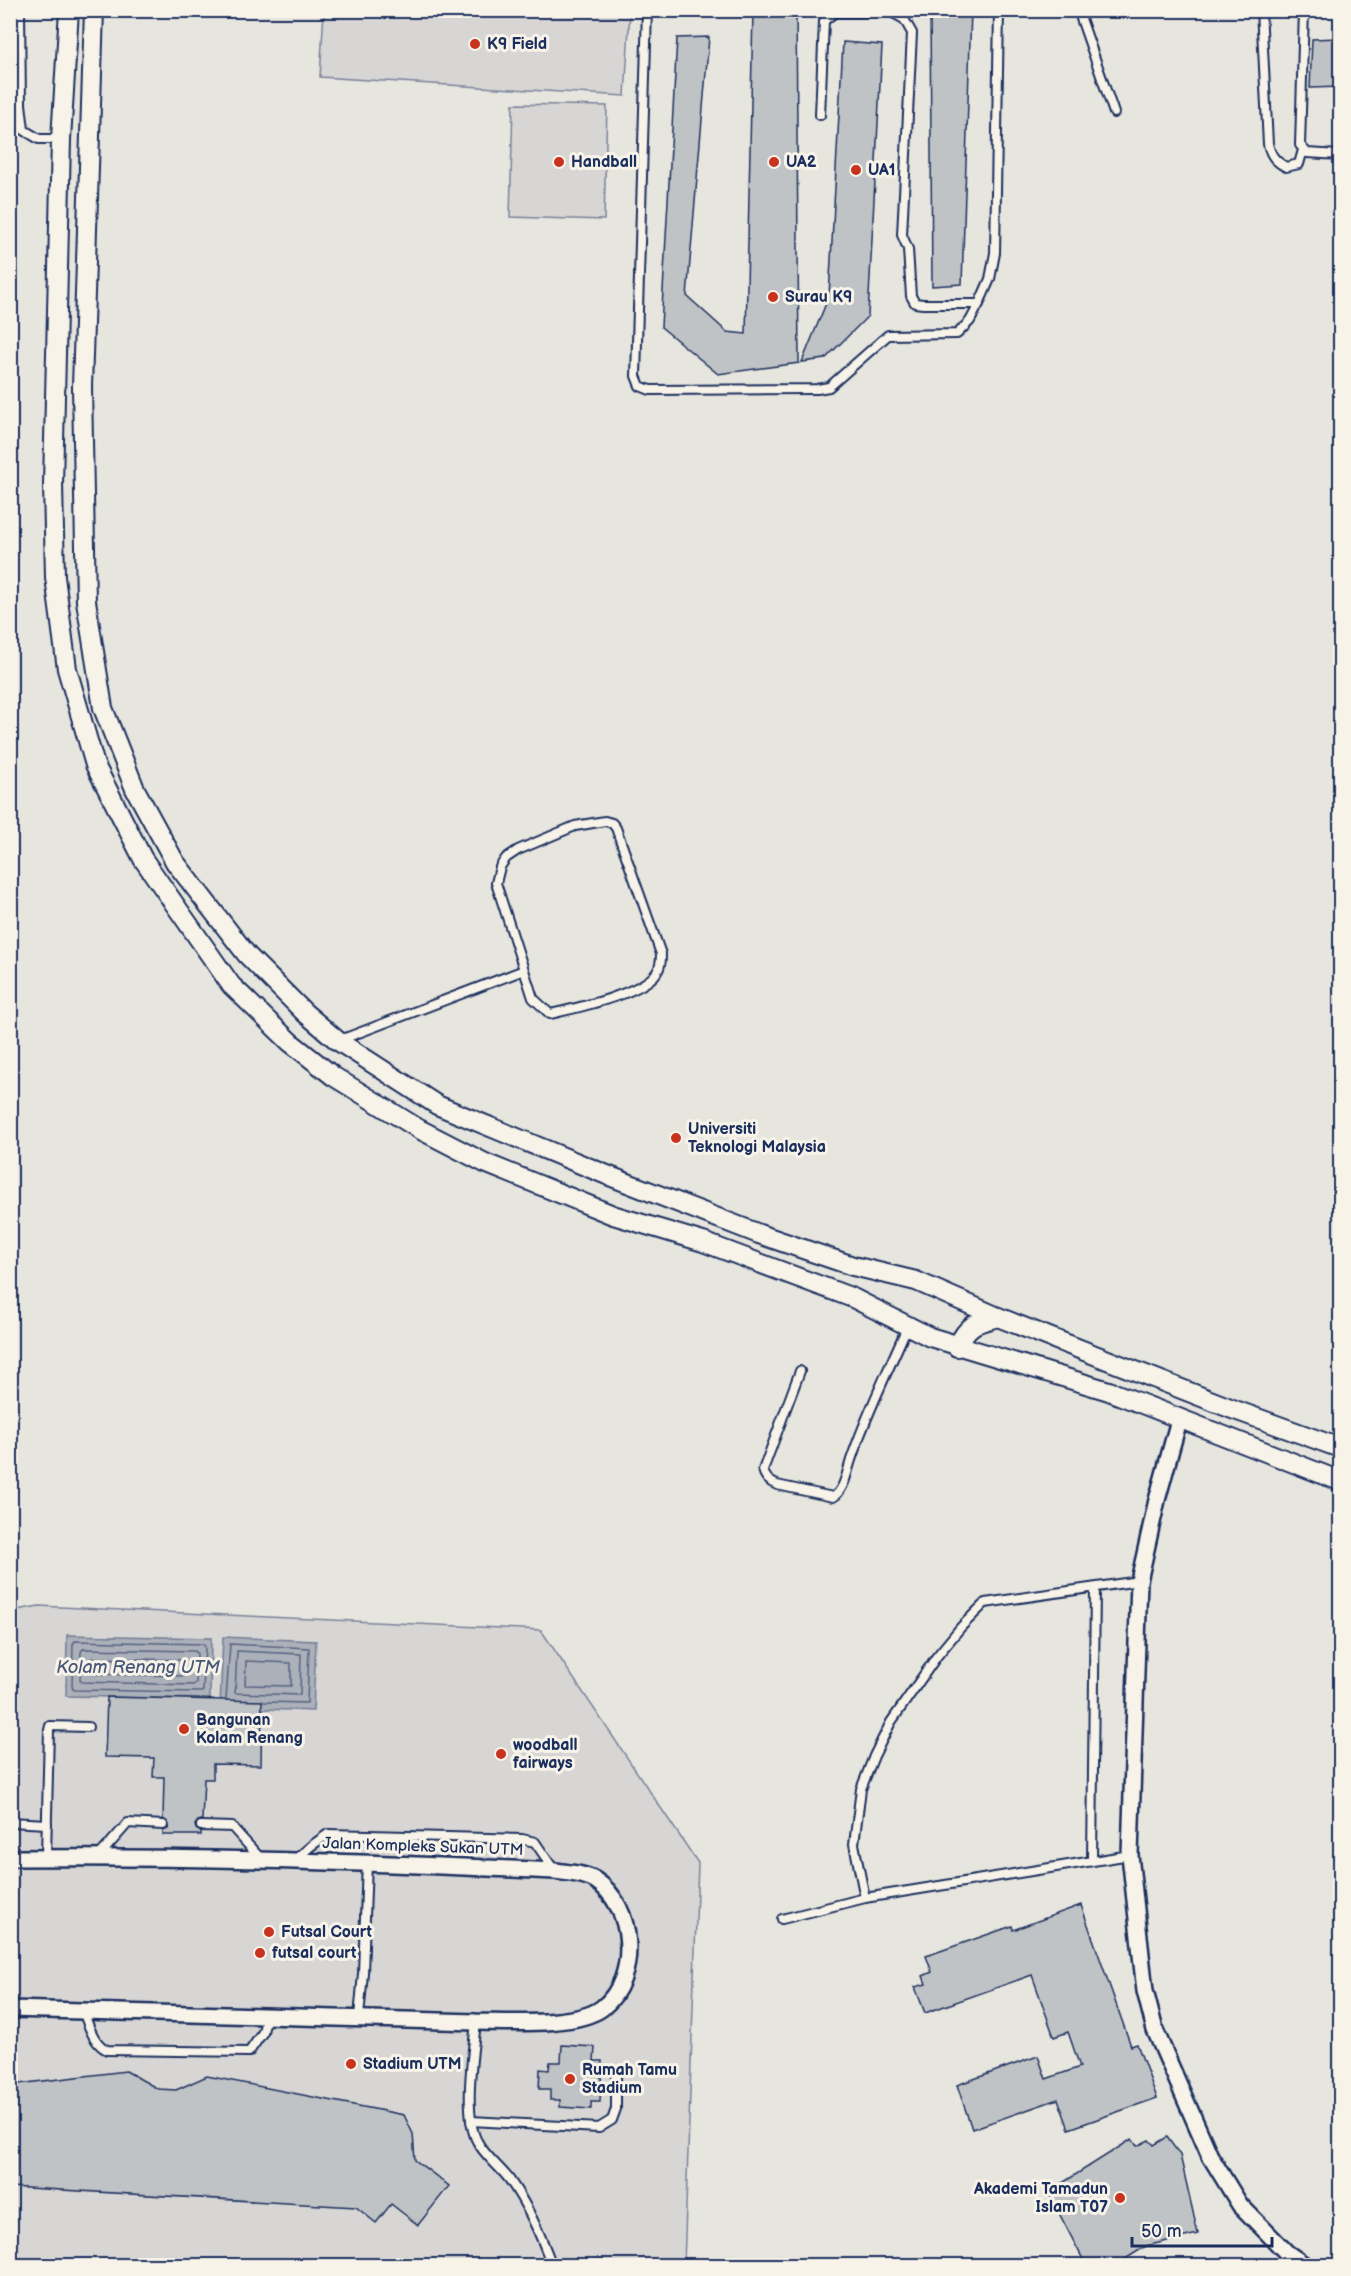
<svg xmlns="http://www.w3.org/2000/svg" width="1351" height="2276" font-family="'Balsamiq Sans',sans-serif">
<style>
.built{fill:#e6e5de}
.green{fill:#d7d6d4;stroke:#798299;stroke-width:1.5}
.water{fill:#acb0b9;stroke:#727c95;stroke-width:1.5}
.lines{fill:none;stroke-linecap:round;stroke-linejoin:round}
.shore{stroke:#556382;stroke-width:1.5}
.building{fill:#c0c3c5;stroke:#1b2f5e;stroke-width:1.5}
.service-casing{stroke:#1b2f5e;stroke-width:12}
.minor-casing{stroke:#1b2f5e;stroke-width:20}
.tertiary-casing{stroke:#1b2f5e;stroke-width:22}
.service{stroke:#f7f3e8;stroke-width:8}
.minor{stroke:#f7f3e8;stroke-width:15}
.tertiary{stroke:#f7f3e8;stroke-width:18}
.poi-dot{fill:#c8321e;stroke:#f7f3e8;stroke-width:2}
.labels{text-anchor:middle;dominant-baseline:central;stroke-width:6;stroke-linejoin:round;paint-order:stroke}
.poi-label{font-size:16px;font-weight:bold;fill:#1b2f5e;stroke:#f7f3e8;text-anchor:start}
.street-label{font-size:16px;fill:#1b2f5e;stroke:#f7f3e8}
.water-label{font-size:18px;font-style:italic;fill:#465679;stroke:#f7f3e8}
</style>
<rect width="100%" height="100%" fill="#f7f3e8"/>
<filter id="ink" filterUnits="userSpaceOnUse"><feTurbulence type="fractalNoise" baseFrequency=".0167" numOctaves="2"/><feDisplacementMap in="SourceGraphic" scale="12" xChannelSelector="R" yChannelSelector="G"/><feConvolveMatrix kernelMatrix="1 2 1 2 8 2 1 2 1" color-interpolation-filters="sRGB"/></filter>
<g filter="url(#ink)">
<rect class="built" x="11" y="11" width="1329" height="2254"/>
<g class="green">
<path d="M324,11H630L625,96L320,77Z"/>
<path d="M513,104L607,106L604,220L510,217Z"/>
<path d="M39,1606L541,1630L698,1863L684,2265L11,2266V1611Z"/>
</g>
<g class="water">
<path d="M67,1635L211,1638L210,1699L66,1696Z"/>
<path d="M223,1637L316,1641L313,1711L220,1707Z"/>
</g>
<g class="lines">
<g class="shore">
<path d="M75,1641L203,1644L205,1647L203,1691L201,1692L74,1690L72,1687L73,1644Z"/>
<path d="M83,1649L195,1651L197,1654L196,1683L193,1685L82,1682L80,1680L81,1652Z"/>
<path d="M237,1651L301,1654L300,1695L235,1693Z"/>
<path d="M92,1658L185,1660L188,1662V1673L184,1676L92,1674L89,1671L90,1660Z"/>
<path d="M246,1661L291,1663V1686L245,1685Z"/>
<path d="M226,1699L230,1644L309,1648L307,1703L263,1702"/>
</g>
</g>
<g class="building">
<path d="M753,10H796L799,363L718,374L661,327L677,38L709,37L687,296L727,332L746,334Z"/>
<path d="M930,10H971L962,284L932,286Z"/>
<path d="M1341,38V87L1310,88L1312,39Z"/>
<path d="M843,42L882,45L868,316L825,359L802,362L829,296Z"/>
<path d="M107,1697L262,1701L261,1765L213,1764V1779H204L202,1820L198,1821L195,1825L196,1829L201,1832V1835H163V1831L168,1829L169,1825L163,1819L164,1777H153L154,1758L105,1757Z"/>
<path d="M1081,1905L1131,2046L1137,2044L1157,2098L1069,2129L1058,2099L972,2129L957,2085L1038,2056L1046,2079L1080,2067L1068,2032L1054,2037L1032,1975L925,2013L915,1987L926,1984L923,1976L932,1972L926,1956L1012,1926L1013,1930Z"/>
<path d="M562,2045L595,2047L594,2061H602L600,2102H591V2109L560,2107V2100H550V2089H539L540,2069L549,2070L550,2062H561Z"/>
<path d="M126,2071L158,2089L176,2090L207,2076L404,2115L413,2134L415,2160L449,2186L418,2225L391,2204L376,2223L356,2207L10,2187V2085Z"/>
<path d="M1167,2137L1180,2155L1198,2234L1146,2246L1116,2265H1086L1048,2192L1132,2139L1137,2146L1149,2140L1154,2145Z"/>
</g>
<g class="lines">
<g class="service-casing">
<g id="service">
<path d="M20,10L21,104L24,130L39,139H60"/>
<path d="M647,10L636,376L640,386L650,390L817,389L829,387L888,335L957,334L970,321L979,304"/>
<path d="M1078,10L1114,113"/>
<path d="M1261,10L1268,144C1271,156 1275,161 1286,167L1299,164L1303,150"/>
<path d="M1304,10L1300,145L1307,153L1340,155"/>
<path d="M820,115L824,21L835,12H891L904,19L912,33L902,235L908,249L911,296L915,303L923,304H979L990,279L995,253L999,10"/>
<path d="M340,1040L524,970L533,998L550,1014C576,1008 643,994 657,972C661,966 661,960 661,954L616,828L612,823L605,821L575,826L518,850L506,858L500,867L496,883L524,970"/>
<path d="M800,1371L763,1470C765,1478 769,1482 777,1485L833,1497C844,1491 847,1472 851,1460C866,1415 888,1371 907,1327"/>
<path d="M10,1822L47,1824"/>
<path d="M201,1826L232,1827L261,1859"/>
<path d="M1130,1855L865,1898L854,1844L861,1789L874,1756L891,1722L937,1656L961,1627L985,1603L1139,1581"/>
<path d="M99,1856L128,1823L163,1825"/>
<path d="M46,1857L49,1730L50,1726L88,1727"/>
<path d="M296,1859L311,1846L328,1834L522,1839L535,1842L554,1870"/>
<path d="M1092,1860L1095,1588"/>
<path d="M782,1919L865,1898"/>
<path d="M83,2011C89,2026 93,2043 107,2050L249,2052L263,2032L267,2015"/>
<path d="M359,2017L363,1973L367,1862"/>
<path d="M476,2022C473,2052 463,2115 477,2141C484,2155 499,2166 509,2179C528,2206 541,2235 552,2266"/>
<path d="M471,2121L599,2128L612,2120L616,2109V2073"/>
</g>
</g>
<g class="minor-casing">
<g id="minor">
<path d="M1179,1420L1157,1500L1139,1581L1130,1855L1145,1991L1155,2030L1210,2156L1240,2205L1287,2253L1306,2266"/>
<path d="M10,1858C192,1856 373,1862 555,1871C568,1873 583,1873 595,1880C635,1906 640,1978 602,2008C577,2027 507,2022 476,2022L10,2009"/>
</g>
</g>
<g class="tertiary-casing">
<g id="tertiary">
<path d="M69,10L61,139L53,484L55,577L67,669L95,765L143,859L231,985L290,1042L333,1076L419,1129L485,1163L613,1215L703,1242L853,1298L930,1337L1109,1391L1340,1481"/>
<path d="M94,10L82,387L86,601L103,708L135,789L175,862L247,955L305,1013L338,1041L437,1105L607,1175L759,1234L853,1266L916,1281L998,1317L1235,1410L1340,1448"/>
<path d="M957,1347C968,1324 975,1323 998,1317"/>
</g>
</g>
<use href="#service" class="service"/>
<use href="#minor" class="minor"/>
<use href="#tertiary" class="tertiary"/>
</g>
</g>
<g class="poi-dot">
<circle cx="475" cy="44" r="6"/>
<circle cx="559" cy="162" r="6"/>
<circle cx="774" cy="162" r="6"/>
<circle cx="856" cy="170" r="6"/>
<circle cx="773" cy="297" r="6"/>
<circle cx="676" cy="1138" r="6"/>
<circle cx="184" cy="1729" r="6"/>
<circle cx="501" cy="1754" r="6"/>
<circle cx="269" cy="1932" r="6"/>
<circle cx="260" cy="1953" r="6"/>
<circle cx="351" cy="2064" r="6"/>
<circle cx="570" cy="2079" r="6"/>
<circle cx="1120" cy="2198" r="6"/>
</g>
<g class="labels">
<g class="poi-label">
<text x="487" y="44">K9 Field</text>
<text x="571" y="162">Handball</text>
<text x="786" y="162">UA2</text>
<text x="868" y="170">UA1</text>
<text x="785" y="297">Surau K9</text>
<text x="688" y="1129">Universiti<tspan x="688" dy="18">Teknologi Malaysia</tspan></text>
<text x="196" y="1720">Bangunan<tspan x="196" dy="18">Kolam Renang</tspan></text>
<text x="513" y="1745">woodball<tspan x="513" dy="18">fairways</tspan></text>
<text x="281" y="1932">Futsal Court</text>
<text x="272" y="1953">futsal court</text>
<text x="363" y="2064">Stadium UTM</text>
<text x="582" y="2070">Rumah Tamu<tspan x="582" dy="18">Stadium</tspan></text>
<text x="1108" y="2189" text-anchor="end">Akademi Tamadun<tspan x="1108" dy="18">Islam T07</tspan></text>
</g>
<g class="street-label">
<text transform="translate(423 1847) rotate(2)">Jalan Kompleks Sukan UTM</text>
</g>
<g class="water-label">
<text x="138" y="1667">Kolam Renang UTM</text>
</g>
</g>
<rect width="1351" height="2276" fill="none" stroke="#f7f3e8" stroke-width="36"/>
<rect x="18" y="18" width="1315" height="2240" fill="none" stroke="#1b2f5e" stroke-width="2" filter="url(#ink)"/>
<path d="M1132 2237v9h140v-9" fill="none" stroke="#1b2f5e" stroke-width="3"/>
<text x="1141" y="2237" font-size="18" fill="#1b2f5e" stroke="#f7f3e8" stroke-width="4.5" paint-order="stroke">50 m</text>
</svg>
